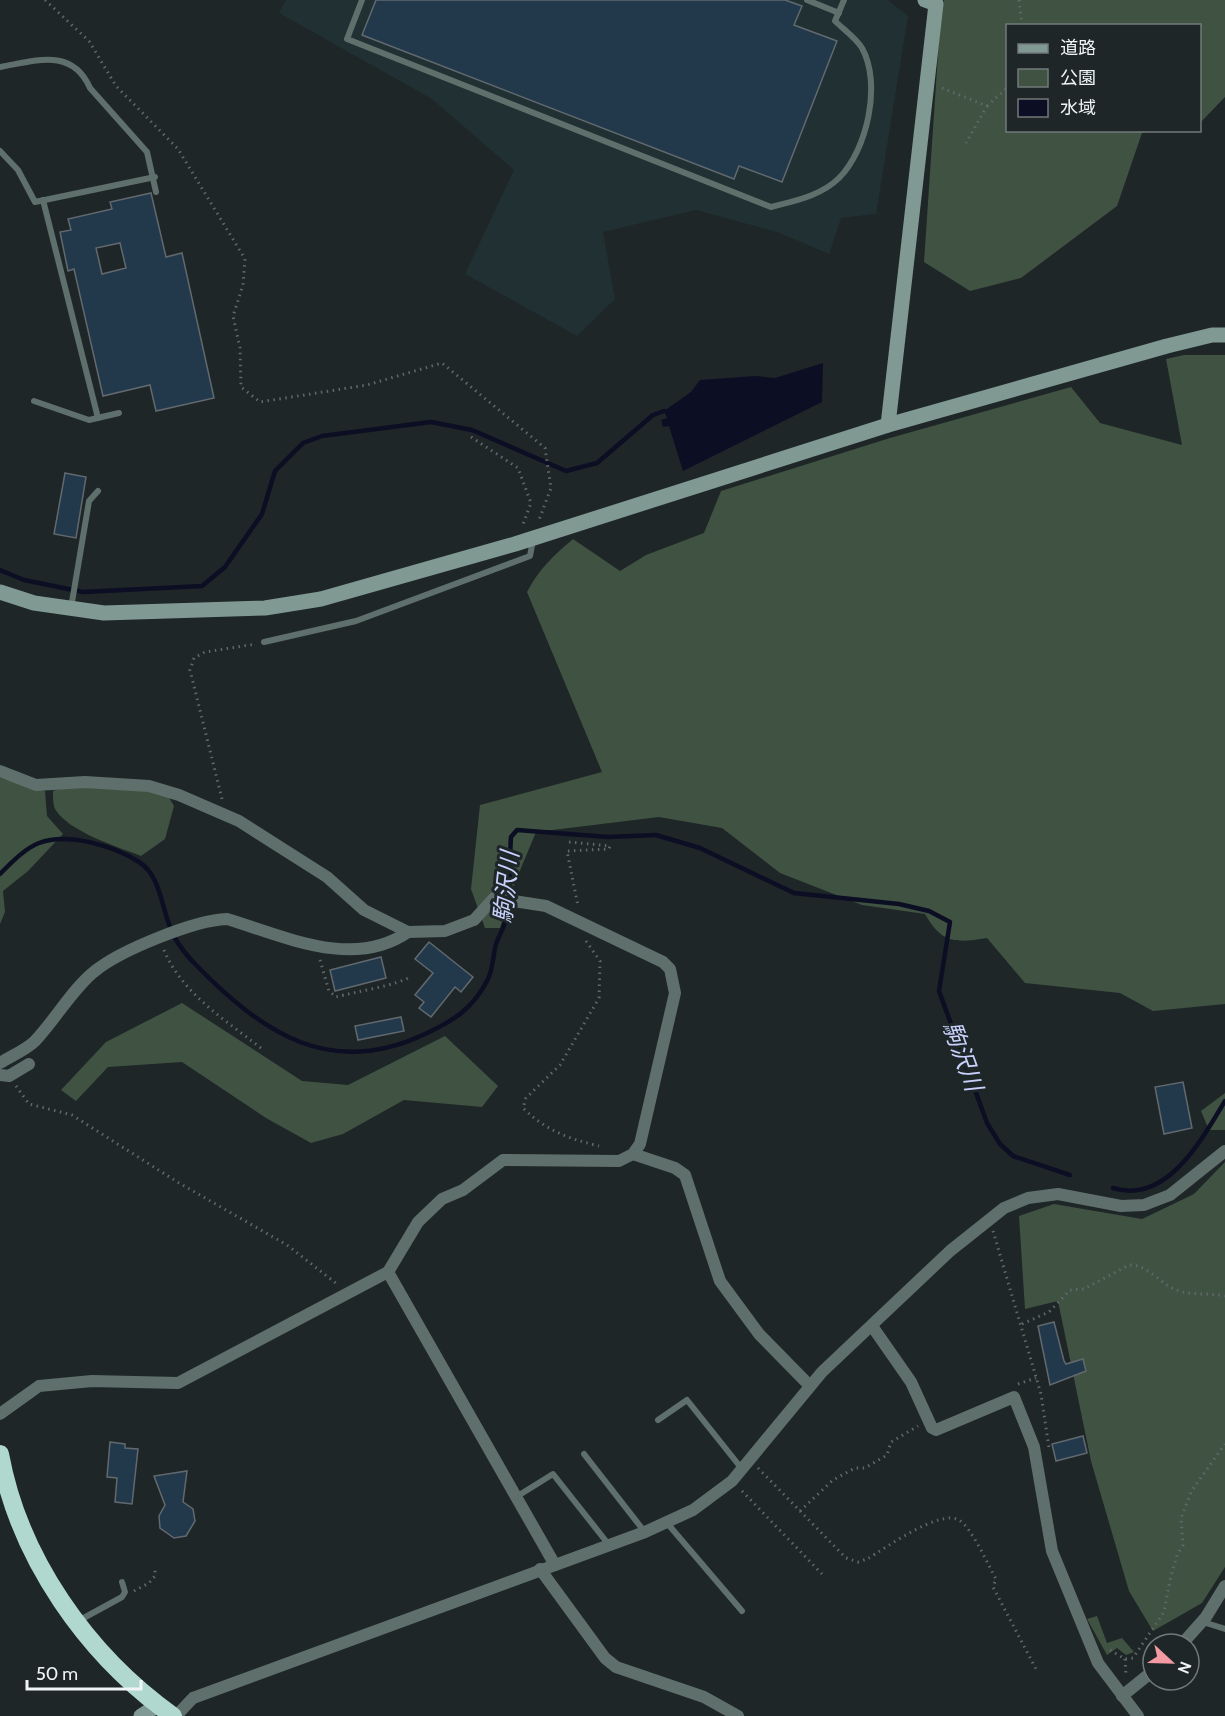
<svg xmlns="http://www.w3.org/2000/svg" width="1225" height="1716" font-family="Cabin,'Noto Sans JP',sans-serif">
<style>
.built{fill:#203033}
.green{fill:#405241}
.water{fill:#0c0e24}
.lines{fill:none;stroke-linecap:round;stroke-linejoin:round}
.stream{stroke:#0c0e24;stroke-width:4.5}
.building{fill:#22394c;stroke:#62696e;stroke-width:1.5;fill-rule:evenodd}
.path{stroke:#61686a;stroke-width:3;stroke-dasharray:1.5 4.5;stroke-linecap:butt}
.lane{stroke:#5f6f6b;stroke-width:6}
.street{stroke:#5f6f6b;stroke-width:12}
.secondary{stroke:#809993;stroke-width:15}
.highway{stroke:#b0d8ce;stroke-width:18}
.labels{text-anchor:middle;dominant-baseline:central;stroke-width:6;stroke-linejoin:round;paint-order:stroke}
.water-label{font-size:24px;font-style:italic;fill:#c8d1fc;stroke:#1e2628}
</style>
<rect width="100%" height="100%" fill="#1e2628"/>
<path class="built" d="M286,0H888L908,16L876,214L841,218L829,254L777,232L696,210L603,232L615,299L577,336L465,274L514,170L432,99L279,13Z"/>
<g class="green">
<path d="M944,0H1225V97L1200,123V26H1008V130L1154,131L1142,133L1117,206L1021,278L970,291L924,262L941,10Z"/>
<path d="M1184,355H1225V1004L1153,1011L1120,993L1025,983L987,938C956,943 942,944 925,914L862,905L780,873L722,828L659,817L536,832L516,880L500,928H485L471,889L480,805L602,772L527,592C539,569 554,555 573,539L620,571L646,555L704,533L721,491L890,438L1071,387L1100,423L1182,445L1166,359Z"/>
<path d="M0,778L45,791L47,816L63,834L28,871L3,891L5,912L0,924Z"/>
<path d="M67,786H123L168,796L174,806L165,839L141,856C116,846 69,832 55,809C53,805 53,796 53,791Z"/>
<path d="M182,1003L302,1081L348,1085L445,1036L498,1086L482,1107L404,1100L343,1134L311,1143L266,1118L182,1062L108,1067L76,1101L61,1090L106,1042Z"/>
<path d="M1225,1093V1130H1209L1201,1111Z"/>
<path d="M1225,1162V1567L1202,1603L1153,1631L1129,1591L1091,1461L1058,1301L1025,1309L1019,1216L1054,1204L1142,1219L1194,1194Z"/>
<path d="M1097,1616L1107,1643L1122,1638L1134,1652L1126,1655L1117,1648L1107,1655L1087,1619Z"/>
</g>
<path class="water" d="M823,363L822,402L683,471L669,426L663,427L661,420L667,418L664,411L691,392L700,380L756,376L775,378Z"/>
<g class="lines">
<g class="stream">
<path d="M0,570L24,580L83,592L202,586L225,567L262,514L275,471L303,443L322,436L431,422L472,430L566,471L597,463L653,415L664,411"/>
<path d="M0,874C11,863 24,849 39,843C68,832 114,846 139,862C163,877 161,914 175,938C180,947 189,958 197,966C263,1033 330,1079 425,1034C453,1021 473,1009 488,979C493,969 493,955 496,944C499,936 504,927 506,919C512,896 509,861 511,837L517,830L608,837L656,835L700,848L794,893L899,904L929,911L950,922L939,991L987,1123L1000,1144L1013,1156L1070,1175"/>
<path d="M1113,1188C1167,1205 1202,1139 1225,1101"/>
</g>
</g>
<g class="building">
<path d="M376,0H785L802,6L794,25L837,41L782,182L739,166L734,179L362,35Z"/>
<path d="M151,193L166,257L182,253L214,398L156,411L150,385L103,396L74,269L68,271L60,232L71,230L68,219L112,209L110,202ZM120,243L126,268L102,274L96,248Z"/>
<path d="M65,473L86,477L76,538L54,534Z"/>
<path d="M429,942L473,977L461,992L455,987L431,1017L419,1008L424,1002L415,995L433,973L415,959Z"/>
<path d="M381,957L386,978L335,991L330,970Z"/>
<path d="M401,1017L404,1031L358,1040L355,1026Z"/>
<path d="M1183,1082L1192,1128L1164,1134L1155,1087Z"/>
<path d="M1054,1322L1064,1361L1066,1364L1083,1359L1086,1371L1050,1385L1038,1326Z"/>
<path d="M1083,1436L1087,1453L1056,1461L1052,1444Z"/>
<path d="M110,1442L125,1444V1448L138,1449L132,1504L115,1502L117,1478L107,1477Z"/>
<path d="M187,1471L183,1502L193,1509L195,1521L186,1536L174,1538L160,1528L159,1516L165,1505L154,1476Z"/>
</g>
<g class="lines">
<g class="path">
<path d="M45,0L89,41L116,86L178,149L245,259L243,285L233,316L240,348L241,387L260,402L367,385L442,363L545,448L551,488L539,520"/>
<path d="M1019,0L1022,26"/>
<path d="M942,88L987,106L966,143"/>
<path d="M987,106L1008,87"/>
<path d="M471,437L518,468L531,503L522,527"/>
<path d="M222,799L190,670L194,658L205,652L256,644"/>
<path d="M569,842L610,846L609,849L567,851L578,906"/>
<path d="M586,941L600,961L599,998L560,1065L526,1098L523,1108C545,1130 569,1139 599,1146"/>
<path d="M164,950C182,994 226,1020 262,1049"/>
<path d="M320,960L329,991L336,997C354,992 398,985 410,977"/>
<path d="M16,1086L29,1104L72,1115L179,1183L287,1245L337,1284"/>
<path d="M993,1231L1041,1394L1049,1448"/>
<path d="M1022,1324L1049,1312L1070,1290L1084,1289L1129,1265C1145,1264 1158,1280 1170,1287C1188,1297 1206,1292 1225,1296"/>
<path d="M1018,1384L1036,1378"/>
<path d="M758,1468L846,1558L858,1562L867,1559C886,1548 939,1509 959,1520C972,1528 988,1565 996,1579L993,1587L1037,1671"/>
<path d="M742,1491L822,1574"/>
<path d="M800,1511L833,1480L855,1468H865L887,1455L891,1442L918,1426"/>
<path d="M134,1591L149,1583L155,1576V1567"/>
<path d="M1110,1650L1125,1659L1133,1658L1164,1612L1170,1580L1177,1555L1183,1545L1181,1518L1192,1490L1225,1444"/>
<path d="M1125,1659L1126,1675"/>
</g>
<g class="lane">
<path d="M362,0L347,39L771,207C794,201 821,196 839,178C867,150 882,84 862,48C856,38 843,29 835,21L844,0"/>
<path d="M807,0L839,13"/>
<path d="M0,67C35,61 72,47 90,88L147,152L156,192"/>
<path d="M0,151L18,170L35,202L155,177"/>
<path d="M43,200L98,418"/>
<path d="M34,401L89,420L119,413"/>
<path d="M71,608L89,501L98,491"/>
<path d="M264,642L356,621L530,556L533,540"/>
<path d="M658,1420L687,1400L742,1469"/>
<path d="M584,1454L644,1531"/>
<path d="M516,1497L553,1474L609,1545"/>
<path d="M667,1523L742,1611"/>
<path d="M80,1620L122,1597L125,1592L122,1582"/>
<path d="M1203,1622L1225,1629"/>
</g>
<g class="street">
<path d="M0,771L36,785L85,782L149,786L179,795L239,821L327,877L364,910L408,932L445,931L474,920L494,898L546,906L663,962L670,969L675,993L640,1144L633,1154L619,1161L503,1160L463,1190L442,1199L418,1222L388,1272L555,1565"/>
<path d="M0,1063C11,1056 26,1050 35,1041C54,1021 75,986 95,971C121,950 195,920 227,919C284,936 353,970 408,932"/>
<path d="M0,1075L9,1076L29,1064"/>
<path d="M633,1154L675,1168L685,1175L720,1281L759,1334L810,1386"/>
<path d="M872,1326L911,1382L932,1428L936,1430L1014,1397L1034,1447L1052,1551L1098,1663L1138,1716"/>
<path d="M0,1414L39,1386L92,1381L178,1383L388,1272"/>
<path d="M540,1569L605,1658L616,1667L704,1697L738,1716"/>
<path d="M1182,1644L1206,1617L1225,1586"/>
<path d="M1122,1696L1153,1671"/>
<path d="M176,1716L193,1698L645,1532L693,1510L732,1481L822,1372L950,1251L1004,1208L1028,1198L1058,1194L1121,1206L1144,1205L1170,1195L1225,1151"/>
</g>
<g class="secondary">
<path d="M888,425L936,4L925,0"/>
<path d="M0,592L34,603L104,613L265,608L321,599L515,544L888,425L1167,346L1212,335H1225"/>
<path d="M141,1716L158,1705"/>
</g>
<path class="highway" d="M0,1454C19,1558 87,1655 173,1716"/>
</g>
<g class="labels">
<g class="water-label">
<text transform="translate(506 887) rotate(-84)">駒沢川</text>
<text transform="translate(963 1056) rotate(70)">駒沢川</text>
</g>
</g>
<rect x="1006" y="24" width="195" height="108" fill="#1e2628" stroke="#72797a" stroke-width="1.5"/>
<rect x="1018" y="44" width="30" height="9" fill="#809993" stroke="#72797a" stroke-width="1.5"/>
<text x="1060" y="54" font-size="18" fill="#eff5f6">道路</text>
<rect x="1018" y="69" width="30" height="18" fill="#405241" stroke="#72797a" stroke-width="1.5"/>
<text x="1060" y="84" font-size="18" fill="#eff5f6">公園</text>
<rect x="1018" y="99" width="30" height="18" fill="#0c0e24" stroke="#72797a" stroke-width="1.5"/>
<text x="1060" y="114" font-size="18" fill="#eff5f6">水域</text>
<g transform="translate(1171 1662) rotate(112)"><circle r="28" fill="#1e2628" stroke="#72797a" stroke-width="1.5"/>
<path d="M0-4.5L10 22L0 15L-10 22Z" fill="#f49aa2"/>
<text y="-9" font-size="16" font-weight="bold" text-anchor="middle" fill="#eff5f6">N</text>
</g>
<path d="M27 1680v9h114v-9" fill="none" stroke="#eff5f6" stroke-width="3"/>
<text x="36" y="1680" font-size="18" fill="#eff5f6" stroke="#1e2628" stroke-width="4.5" paint-order="stroke">50 m</text>
</svg>
